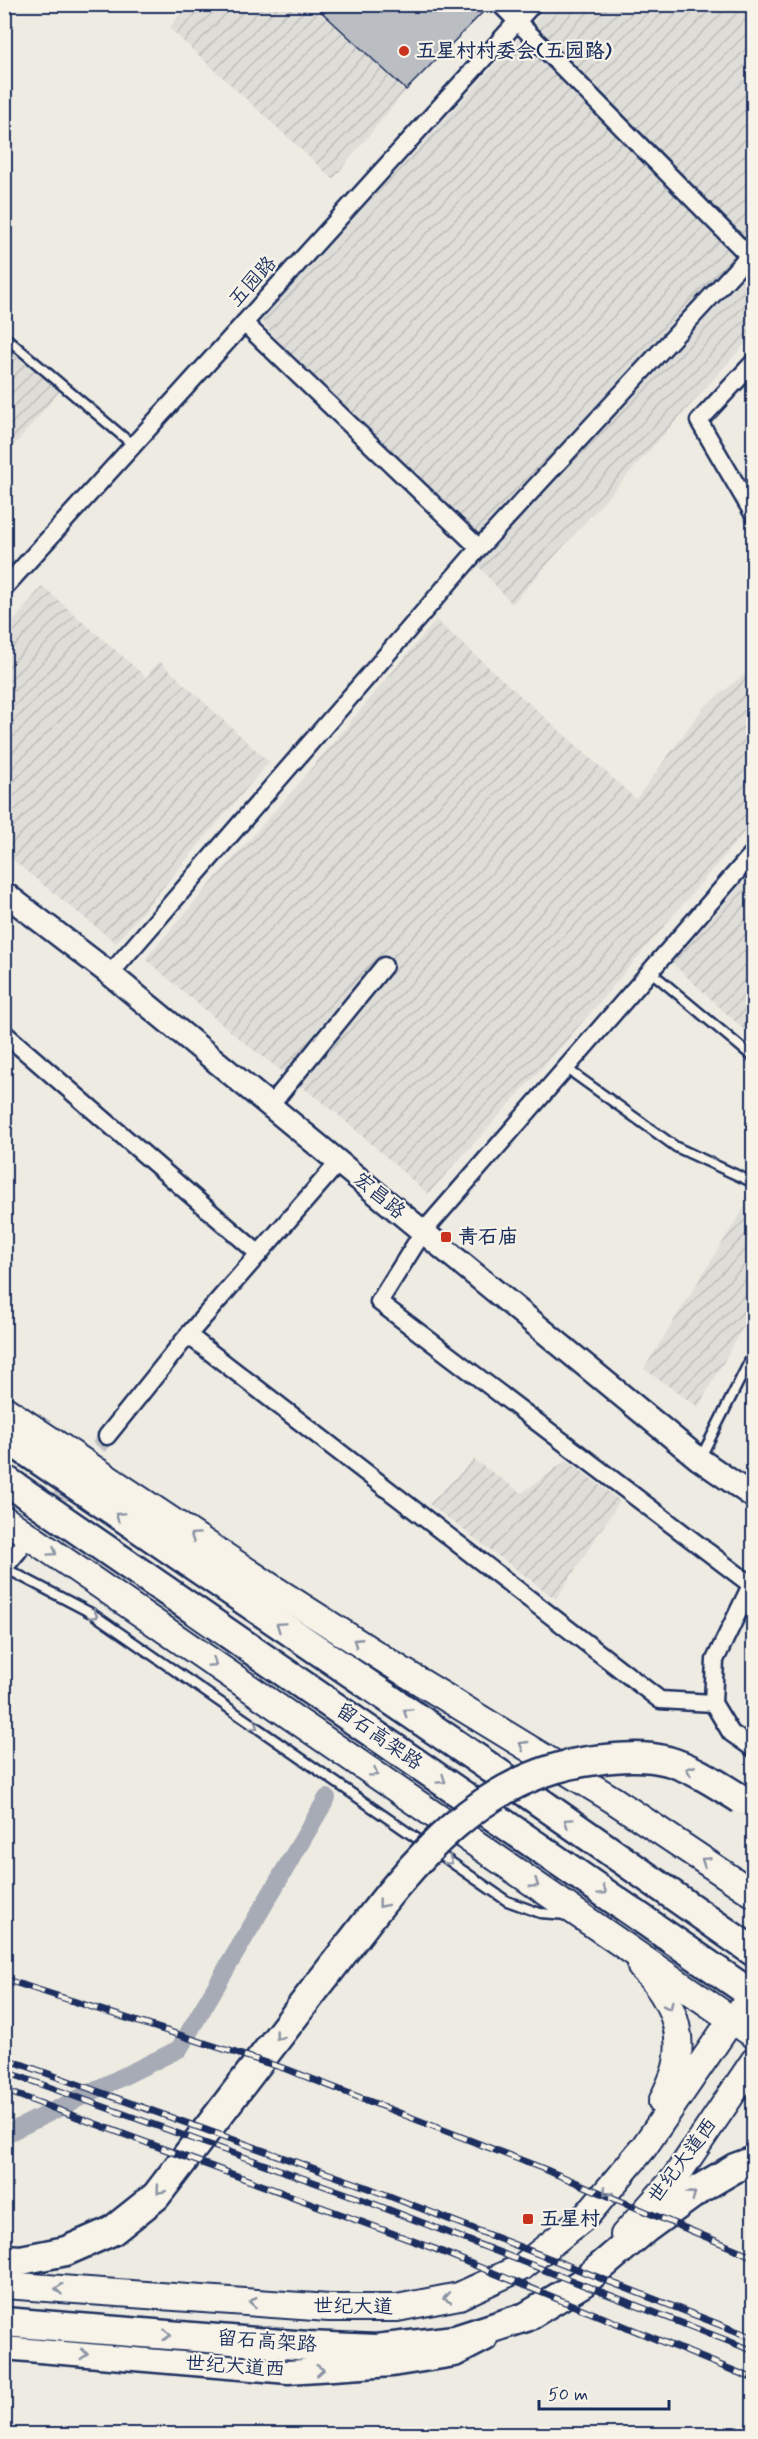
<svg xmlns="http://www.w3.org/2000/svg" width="758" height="2439" font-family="Mynerve,'LXGW WenKai TC',sans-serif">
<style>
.industrial{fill:url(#industrial-furrows)}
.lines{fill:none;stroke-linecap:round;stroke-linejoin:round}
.canal{stroke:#a6abb5;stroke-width:18}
.building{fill:#babdc2;stroke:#1b2f5e;stroke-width:1.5}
.street-tunnel{stroke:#c4c5c8;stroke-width:16;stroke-dasharray:16 8;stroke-linecap:butt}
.lane-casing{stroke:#1b2f5e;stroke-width:13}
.street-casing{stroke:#1b2f5e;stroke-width:21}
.secondary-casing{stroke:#1b2f5e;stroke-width:27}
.primary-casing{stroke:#1b2f5e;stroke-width:30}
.highway-casing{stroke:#1b2f5e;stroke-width:33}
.lane{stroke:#f7f3e8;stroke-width:8}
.street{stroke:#f7f3e8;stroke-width:16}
.secondary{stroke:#f7f3e8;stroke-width:22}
.primary{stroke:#f7f3e8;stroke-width:26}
.highway{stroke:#f7f3e8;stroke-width:28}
.rail-casing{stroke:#1b2f5e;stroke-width:7}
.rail{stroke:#f7f3e8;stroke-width:4.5;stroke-dasharray:14;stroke-linecap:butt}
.highway-bridge-casing{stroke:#1b2f5e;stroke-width:33;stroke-linecap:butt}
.highway-bridge{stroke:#f7f3e8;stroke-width:28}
.oneway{stroke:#8991a3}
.poi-dot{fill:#c8321e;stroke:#f7f3e8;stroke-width:2}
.labels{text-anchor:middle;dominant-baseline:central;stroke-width:4.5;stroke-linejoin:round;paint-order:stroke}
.poi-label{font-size:20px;font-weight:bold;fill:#1b2f5e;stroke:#f7f3e8;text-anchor:start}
.street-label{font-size:20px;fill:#1b2f5e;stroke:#f7f3e8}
</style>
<defs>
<pattern id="industrial-furrows" width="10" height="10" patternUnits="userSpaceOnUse" patternTransform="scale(1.5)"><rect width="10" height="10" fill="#deddd8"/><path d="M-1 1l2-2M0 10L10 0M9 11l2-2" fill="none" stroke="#bebebc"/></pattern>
</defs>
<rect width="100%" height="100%" fill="#eeebe2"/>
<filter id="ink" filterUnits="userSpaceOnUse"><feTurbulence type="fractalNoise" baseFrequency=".0167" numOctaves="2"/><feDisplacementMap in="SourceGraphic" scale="12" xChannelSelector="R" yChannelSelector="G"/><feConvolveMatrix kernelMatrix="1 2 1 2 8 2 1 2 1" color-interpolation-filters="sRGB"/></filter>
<g filter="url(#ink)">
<g class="industrial">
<path d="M189,5H313L406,90L333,179L169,28Z"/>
<path d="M550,5H753V335L512,604L260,320Z"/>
<path d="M5,336L64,386L5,456Z"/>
<path d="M42,586L146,677L159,661L269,762L116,943L5,854V632Z"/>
<path d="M436,620L636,799L703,708L753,667V822L562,1046L428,1194L341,1117L241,1040L145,959L294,789Z"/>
<path d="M753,871V1038L672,963Z"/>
<path d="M752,1195H754L753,1310L698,1407L644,1369Z"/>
<path d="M474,1460L522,1493L567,1460L620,1501L556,1599L429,1504Z"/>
</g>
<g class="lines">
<path class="canal" d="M4,2135L179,2049L327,1798"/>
</g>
<path class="building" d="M313,4H478L484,11L406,90Z"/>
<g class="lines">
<path class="street-tunnel" d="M25,1542L107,1436"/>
<g class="lane-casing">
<g id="lane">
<path d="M4,336L133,445"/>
<path d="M650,971L754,1058"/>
<path d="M566,1068L676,1147L754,1183"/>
<path d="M700,1459L754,1352"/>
<path d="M5,1568L93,1614L507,1901L540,1913L567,1915"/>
</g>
</g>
<g class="street-casing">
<g id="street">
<path d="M500,4L754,261"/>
<path d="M244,323L479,548L754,250"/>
<path d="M754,362L699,421L754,515"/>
<path d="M4,588L533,4"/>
<path d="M754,852L423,1232L379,1302L754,1587"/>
<path d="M110,974L479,548"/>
<path d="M4,1033L259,1254"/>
<path d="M270,1106L384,966"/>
<path d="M188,1335L660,1700L713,1703"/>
<path d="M107,1436L188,1335L339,1162"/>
<path d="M4,1568L19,1550"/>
<path d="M754,1579L715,1660L713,1703L731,1733L754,1749"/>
</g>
</g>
<g class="secondary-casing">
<g id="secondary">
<path d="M4,893L110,974L699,1459L754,1497"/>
<path d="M4,2348L288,2372L392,2365L455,2355L486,2339"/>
</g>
</g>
<g class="primary-casing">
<g id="primary">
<path d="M4,1409L271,1587L404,1672L612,1799L754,1894"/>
<path d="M4,1519L754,2035"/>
<path d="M641,1967C667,1993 684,2026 677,2063C675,2076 667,2090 662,2102"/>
<path d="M624,2235L675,2178L754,2061"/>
<path d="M4,2285L329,2308H397L459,2296L522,2267L587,2215L644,2147L732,2019L743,2008"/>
</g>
</g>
<g class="highway-casing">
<g id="highway">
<path d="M4,1436L517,1786L754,1952"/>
<path d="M4,1479L754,1996"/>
<path d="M4,2259L21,2260L66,2251L112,2231L156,2196L315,1989"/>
<path d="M4,2322L308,2346L376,2349L455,2340L526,2317L582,2283L645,2229L701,2188L735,2168L754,2161"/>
</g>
</g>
<use href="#lane" class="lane"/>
<use href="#street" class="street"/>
<use href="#secondary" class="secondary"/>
<use href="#primary" class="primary"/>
<use href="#highway" class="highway"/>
<g class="rail-casing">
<g id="rail">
<path d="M4,1979L286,2069L544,2169L754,2257"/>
<path d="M4,2058L366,2187L754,2338"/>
<path d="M4,2071L361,2199L754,2351"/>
<path d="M4,2090L435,2249L754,2379"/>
</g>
</g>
<use href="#rail" class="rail"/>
<g class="highway-bridge-casing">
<path id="highway-bridge" d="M315,1989C392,1893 461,1776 596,1760C620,1757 644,1755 668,1761C695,1769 718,1785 741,1799"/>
</g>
<use href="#highway-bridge" class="highway-bridge"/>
</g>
<defs><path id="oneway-chevron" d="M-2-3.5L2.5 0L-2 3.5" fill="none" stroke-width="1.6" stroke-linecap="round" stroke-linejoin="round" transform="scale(1.5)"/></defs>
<g class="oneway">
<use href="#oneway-chevron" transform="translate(119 1516) rotate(-146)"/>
<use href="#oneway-chevron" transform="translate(194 1536) rotate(-146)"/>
<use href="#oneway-chevron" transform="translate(53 1552) rotate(35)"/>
<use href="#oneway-chevron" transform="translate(94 1615) rotate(32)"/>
<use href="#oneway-chevron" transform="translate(280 1626) rotate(-146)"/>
<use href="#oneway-chevron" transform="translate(357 1642) rotate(-147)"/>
<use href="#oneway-chevron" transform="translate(213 1663) rotate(34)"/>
<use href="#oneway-chevron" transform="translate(407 1712) rotate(-146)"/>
<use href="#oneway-chevron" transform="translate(254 1726) rotate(35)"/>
<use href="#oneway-chevron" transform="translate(523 1745) rotate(-149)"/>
<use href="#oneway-chevron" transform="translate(690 1770) rotate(-158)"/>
<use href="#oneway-chevron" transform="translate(374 1773) rotate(35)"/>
<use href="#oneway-chevron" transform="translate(442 1780) rotate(35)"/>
<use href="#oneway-chevron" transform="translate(568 1822) rotate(-145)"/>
<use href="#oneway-chevron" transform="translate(449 1861) rotate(35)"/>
<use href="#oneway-chevron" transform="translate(705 1861) rotate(-146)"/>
<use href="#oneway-chevron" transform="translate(535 1884) rotate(35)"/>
<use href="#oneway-chevron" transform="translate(603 1891) rotate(35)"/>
<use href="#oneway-chevron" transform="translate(382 1904) rotate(128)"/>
<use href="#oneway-chevron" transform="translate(669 2006) rotate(64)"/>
<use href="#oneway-chevron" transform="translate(279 2036) rotate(128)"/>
<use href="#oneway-chevron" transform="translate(160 2190) rotate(130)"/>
<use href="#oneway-chevron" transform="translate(607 2192) rotate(129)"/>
<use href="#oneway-chevron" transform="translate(692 2195) rotate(-36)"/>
<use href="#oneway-chevron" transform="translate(59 2289) rotate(-176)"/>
<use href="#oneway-chevron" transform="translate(447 2298) rotate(169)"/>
<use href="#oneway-chevron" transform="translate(253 2302) rotate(-176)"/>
<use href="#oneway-chevron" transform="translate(167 2335) rotate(5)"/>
<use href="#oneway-chevron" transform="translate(84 2354) rotate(5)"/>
<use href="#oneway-chevron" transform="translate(320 2370) rotate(-4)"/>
</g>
</g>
<g class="poi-dot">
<circle cx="404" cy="51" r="6"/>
<rect x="440" y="1231" width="12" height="12" rx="3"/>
<rect x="522" y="2213" width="12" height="12" rx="3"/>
</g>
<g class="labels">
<g class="poi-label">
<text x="416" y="51">五星村村委会(五园路)</text>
<text x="458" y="1237">青石庙</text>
<text x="540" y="2219">五星村</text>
</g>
<g class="street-label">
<text transform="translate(253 282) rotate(-48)">五园路</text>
<text transform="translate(379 1196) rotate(40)">宏昌路</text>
<text transform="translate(379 1737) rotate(35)">留石高架路</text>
<text transform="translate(683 2161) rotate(-53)">世纪大道西</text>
<text transform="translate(353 2307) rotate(1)">世纪大道</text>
<text transform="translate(267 2342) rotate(4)">留石高架路</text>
<text transform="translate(235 2367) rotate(4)">世纪大道西</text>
</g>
</g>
<rect width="758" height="2439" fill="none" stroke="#f7f3e8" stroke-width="24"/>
<rect x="12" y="12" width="734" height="2415" fill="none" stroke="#1b2f5e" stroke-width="2" filter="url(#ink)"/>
<path d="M539 2400v9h130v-9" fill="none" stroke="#1b2f5e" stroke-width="3"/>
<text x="548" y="2400" font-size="18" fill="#1b2f5e" stroke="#f7f3e8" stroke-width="4.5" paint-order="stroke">50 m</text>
</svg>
